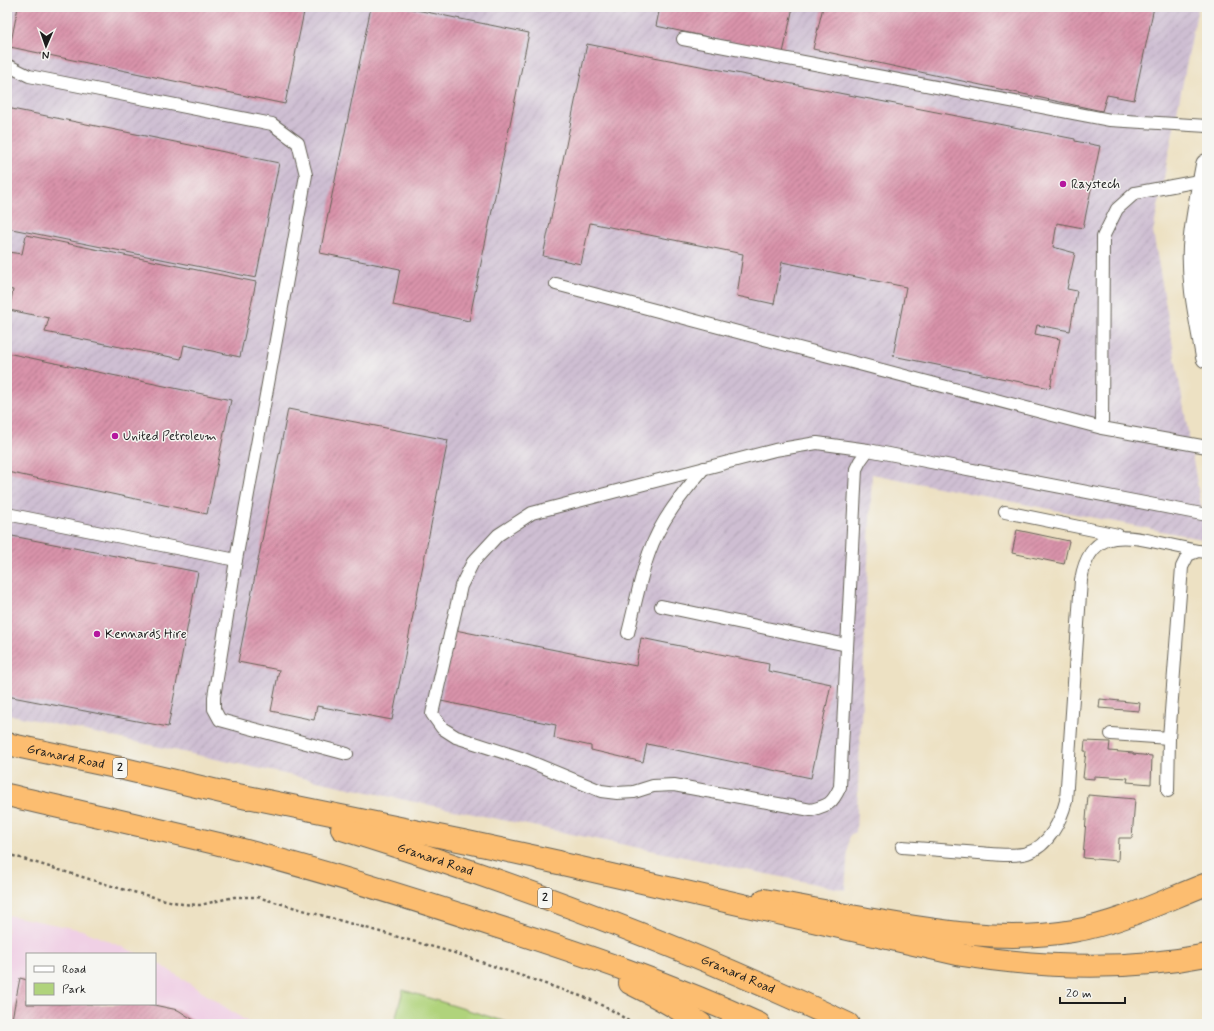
<svg xmlns="http://www.w3.org/2000/svg" width="1214" height="1031" font-family="Mynerve,sans-serif">
<style>
.built{fill:#f0d0e5}
.industrial{fill:url(#industrial-furrows)}
.green{fill:#b0d37c;stroke:#66784c}
.building{fill:url(#building-hatch)}
.lines{fill:none;stroke-linecap:round;stroke-linejoin:round}
.service-casing{stroke:#656156;stroke-width:14}
.minor-casing{stroke:#656156;stroke-width:24}
.trunk-casing{stroke:#656156;stroke-width:24}
.motorway-casing{stroke:#656156;stroke-width:24}
.path{stroke:#656156;stroke-width:2.5;stroke-dasharray:3 3;stroke-linecap:butt}
.service{stroke:#fff;stroke-width:12}
.minor{stroke:#fff;stroke-width:22}
.trunk{stroke:#fcbd6f;stroke-width:22}
.motorway{stroke:#fcbd6f;stroke-width:22}
.poi-dot{fill:#b5179e;stroke:#f6f6f2;stroke-width:1.5}
.labels{text-anchor:middle;dominant-baseline:central;stroke-width:3;stroke-linejoin:round;paint-order:stroke}
.shield{fill:#f6f6f2;stroke:#5d5d5c;stroke-width:1}
.shield-label{font-size:12px;font-weight:bold;fill:#1c1c1c}
.poi-label{font-size:13px;fill:#1c1c1c;stroke:#f6f6f2;text-anchor:start}
.street-label{font-size:13px;fill:#1c1c1c;stroke:#f6f6f2}
</style>
<defs>
<pattern id="industrial-furrows" width="10" height="10" patternUnits="userSpaceOnUse"><rect width="10" height="10" fill="#cebed2"/><path d="M-1 1l2-2M0 10L10 0M9 11l2-2" fill="none" stroke="#b0a3b4"/></pattern>
<pattern id="building-hatch" width="6" height="6" patternUnits="userSpaceOnUse"><rect width="6" height="6" fill="#d993aa"/><path d="M-1 1l2-2M0 6l6-6M5 7l2-2" fill="none" stroke="#af778a"/></pattern>
</defs>
<rect width="100%" height="100%" fill="#f6f6f2"/>
<filter id="ink" filterUnits="userSpaceOnUse"><feTurbulence type="fractalNoise" baseFrequency=".025" numOctaves="2"/><feDisplacementMap in="SourceGraphic" scale="8" xChannelSelector="R" yChannelSelector="G"/><feConvolveMatrix kernelMatrix="1 2 1 2 8 2 1 2 1" color-interpolation-filters="sRGB"/></filter>
<filter id="wash" filterUnits="userSpaceOnUse"><feTurbulence type="fractalNoise" baseFrequency=".012" numOctaves="4" result="noise"/><feDisplacementMap in="SourceGraphic" scale="16" xChannelSelector="R" yChannelSelector="G"/><feGaussianBlur stdDeviation="0.9" result="paint"/><feColorMatrix in="noise" values="0 0 0 0 0 0 0 0 0 0 0 0 0 0 0 0 0 1.4 0 .05"/><feComposite in="paint" operator="in"/></filter>
<g filter="url(#wash)">
<rect width="100%" height="100%" fill="#ede1c3"/>
<path class="built" d="M7,915L82,930L139,954H27V1004H155V961L251,1024H7Z"/>
<path class="industrial" d="M7,7H1198L1153,232L1207,540L872,474L856,832L849,836L845,890L405,800L7,714Z"/>
<path class="green" d="M403,990L513,1024H394Z"/>
<g id="blocks">
<g class="building">
<path d="M18,7H305L285,104L10,47Z"/>
<path d="M371,7H402L529,33L469,321L393,305L400,269L320,253Z"/>
<path d="M660,7H793L783,53L656,26Z"/>
<path d="M823,7H1154L1134,100L1107,95L1102,111L813,49Z"/>
<path d="M587,44L1075,139V141L1100,146L1083,228L1057,223L1053,247L1075,253L1067,289L1077,291L1070,331L1037,325L1035,334L1060,339L1050,388L893,356L906,287L782,262L774,304L737,296L743,254L590,223L581,264L543,256Z"/>
<path d="M7,108L279,163L256,278L7,228Z"/>
<path d="M26,235L256,282L240,357L184,345L181,359L45,332L49,318L9,310L13,290L7,289V249H9L8,252L22,254Z"/>
<path d="M7,353L231,400L207,514L7,472Z"/>
<path d="M288,409L448,440L392,720L317,706L314,720L271,711L279,670L238,662Z"/>
<path d="M1017,530L1069,541L1064,564L1012,553Z"/>
<path d="M7,535L198,572L168,727L7,696Z"/>
<path d="M455,630L636,666L641,638L769,664L768,671L831,684L811,778L647,744L643,762L591,750V746L554,738L556,725L441,701Z"/>
<path d="M1100,699L1140,703L1139,711L1099,708Z"/>
<path d="M1085,741L1110,742L1109,751L1133,753V754L1152,756L1151,784L1127,782L1128,778L1094,776V779L1083,778L1086,751H1084Z"/>
<path d="M1088,795L1135,799L1132,838H1119L1118,861L1083,858Z"/>
<path d="M20,978L27,980V1004H149L178,1010L200,1024H11Z"/>
</g>
</g>
</g>
<g filter="url(#ink)">
<use href="#blocks" fill-opacity="0" stroke="#656156" stroke-width="1"/>
<g class="lines">
<g class="service-casing">
<g id="service">
<path d="M683,39L1110,120L1207,126"/>
<path d="M7,65L29,76L272,124L298,143L306,175L236,560L214,697V709L220,720L347,754"/>
<path d="M556,284L1102,428L1207,447"/>
<path d="M1102,428L1103,237L1117,209L1135,193L1204,180"/>
<path d="M868,450L860,461L856,469L840,787C832,804 829,805 811,810L674,785L653,786L634,792L617,793L601,791L521,758L456,737L442,728L432,714L461,586L473,562L498,535L532,513L775,450L817,443L868,450L1207,515"/>
<path d="M1005,512L1118,535"/>
<path d="M7,514L236,560"/>
<path d="M661,606L847,645"/>
<path d="M628,633C635,606 640,578 649,553C660,521 683,493 704,468"/>
<path d="M1111,734L1169,738L1182,567L1188,555L1198,551L1207,552"/>
<path d="M1168,791L1169,738"/>
<path d="M902,847C928,849 953,851 979,853C993,854 1013,857 1027,853C1049,846 1061,820 1066,801L1081,580C1089,533 1117,533 1156,542C1170,545 1184,548 1198,551"/>
</g>
</g>
<g class="minor-casing">
<path id="minor" d="M1207,165C1202,192 1196,219 1194,247C1192,284 1201,321 1207,357"/>
</g>
<g class="trunk-casing">
<g id="trunk">
<path id="s1" d="M7,744L120,768L247,798"/>
<path d="M233,794L463,841L559,862"/>
<path d="M7,795C80,812 154,828 227,846C317,869 404,896 492,925C583,954 672,984 759,1024"/>
<path id="s2" d="M342,829C515,883 684,946 848,1024"/>
<path d="M764,900C798,906 833,913 868,919C935,931 1005,943 1073,931C1120,923 1163,901 1207,884"/>
<path d="M630,983C654,995 679,1008 701,1024"/>
</g>
</g>
<g class="motorway-casing">
<path id="motorway" d="M541,859L962,955C1043,968 1126,971 1207,955"/>
</g>
<path class="path" d="M7,854L125,890L182,904L200,905L234,897H257L458,954L589,999L615,1012L633,1024"/>
<use href="#service" class="service"/>
<use href="#minor" class="minor"/>
<use href="#trunk" class="trunk"/>
<use href="#motorway" class="motorway"/>
</g>
</g>
<g class="poi-dot">
<circle cx="1063" cy="184" r="4"/>
<circle cx="115" cy="436" r="4"/>
<circle cx="97" cy="634" r="4"/>
</g>
<g class="labels">
<g class="shield">
<rect x="113" y="758" width="14" height="20" rx="3"/>
<rect x="538" y="888" width="14" height="20" rx="3"/>
</g>
<g class="shield-label">
<text x="120" y="768">2</text>
<text x="545" y="898">2</text>
</g>
<g class="poi-label">
<text x="1071" y="184">Raystech</text>
<text x="123" y="436">United Petroleum</text>
<text x="105" y="634">Kennards Hire</text>
</g>
<g class="street-label">
<text stroke="none"><textPath href="#s1" startOffset="60">Granard Road</textPath></text>
<text stroke="none"><textPath href="#s2" startOffset="98">Granard Road</textPath></text>
<text stroke="none"><textPath href="#s2" startOffset="422">Granard Road</textPath></text>
</g>
</g>
<rect width="1214" height="1031" fill="none" stroke="#f6f6f2" stroke-width="24"/>
<rect x="26" y="953" width="130" height="52" fill="#f6f6f2" stroke="#9f9f9c"/>
<rect x="34" y="966" width="20" height="6" fill="#ffffff" stroke="#9f9f9c"/>
<text x="62" y="973" font-size="12" fill="#1c1c1c">Road</text>
<rect x="34" y="983" width="20" height="12" fill="#b0d37c" stroke="#9f9f9c"/>
<text x="62" y="993" font-size="12" fill="#1c1c1c">Park</text>
<g transform="translate(46 46) rotate(182)" stroke="#f6f6f2" stroke-width="3" paint-order="stroke">
<path d="M0-3L7 15L0 10L-7 15Z" fill="#1c1c1c"/>
<text y="-6" font-size="11" font-weight="bold" text-anchor="middle" fill="#1c1c1c">N</text>
</g>
<path d="M1060 997v6h65v-6" fill="none" stroke="#1c1c1c" stroke-width="2"/>
<text x="1066" y="997" font-size="12" fill="#1c1c1c" stroke="#f6f6f2" stroke-width="3" paint-order="stroke">20 m</text>
</svg>
